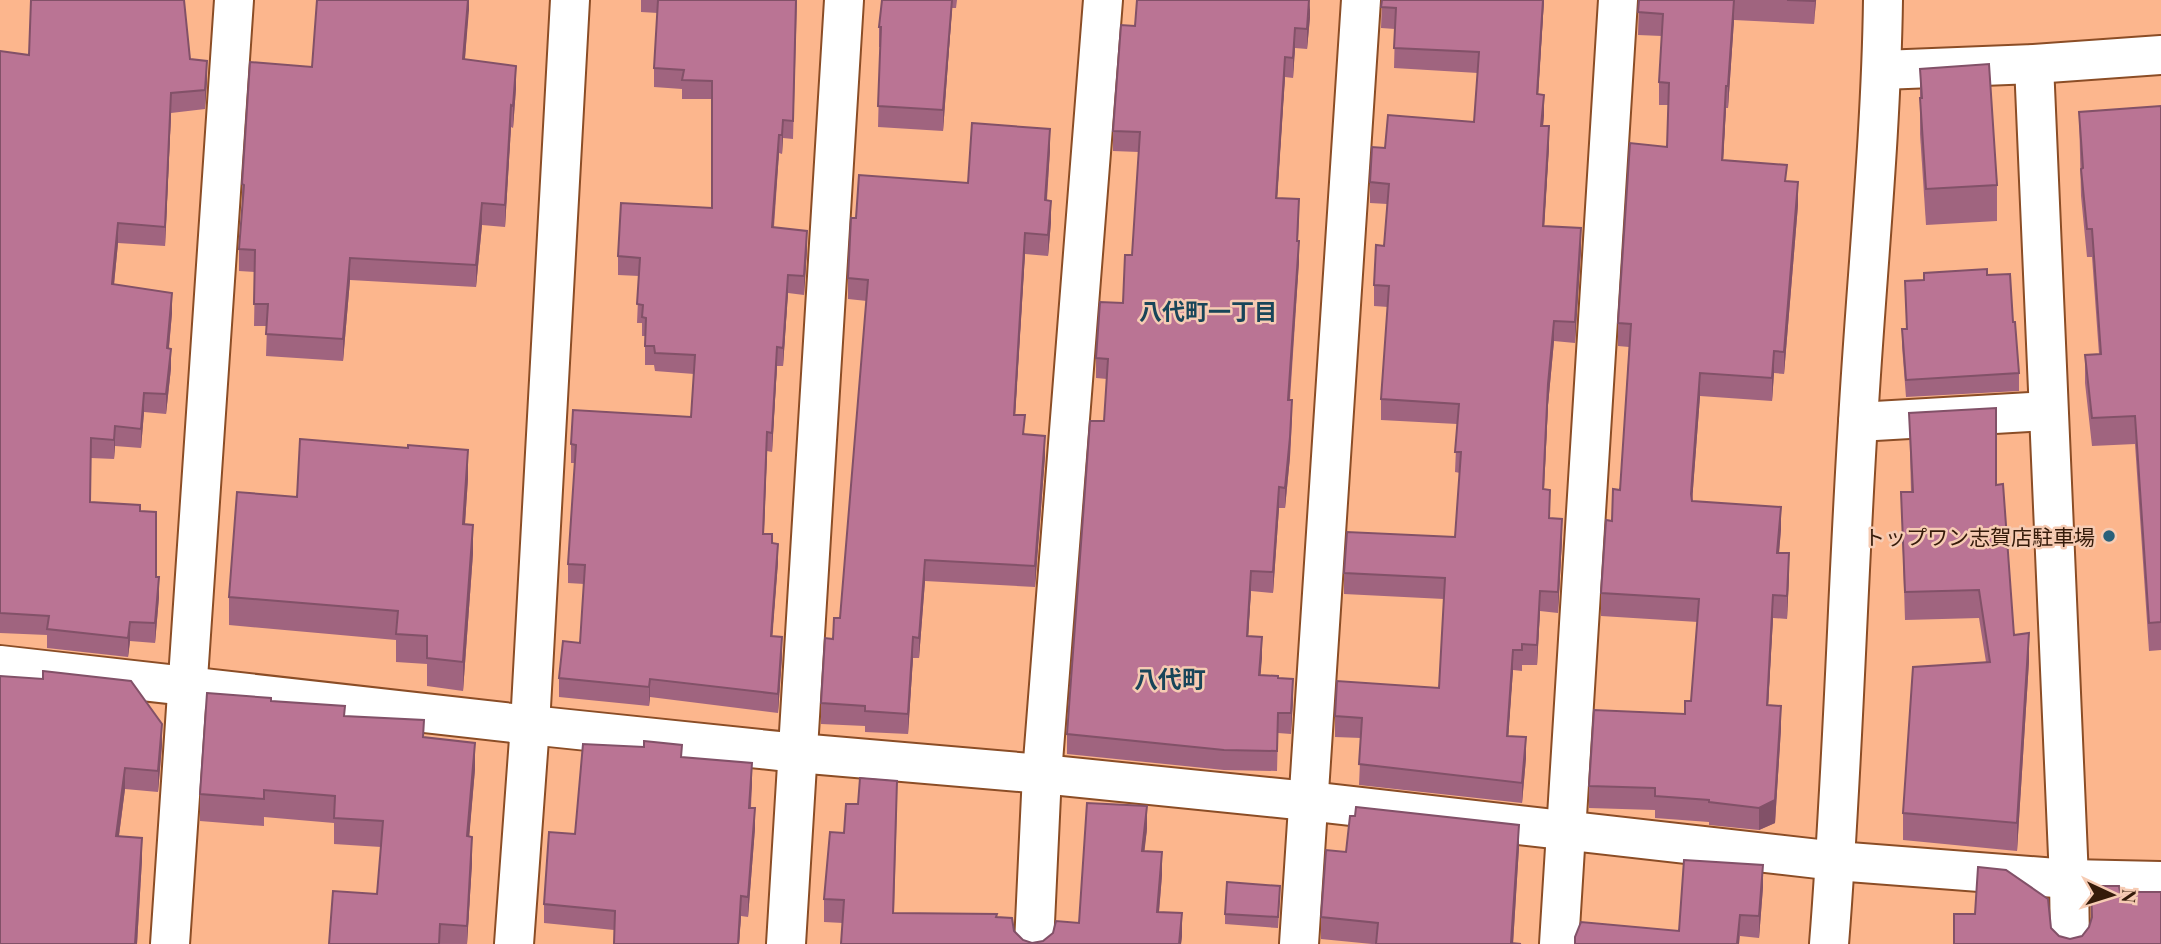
<svg xmlns="http://www.w3.org/2000/svg" width="2161" height="944" font-family="'Playfair Display','Noto Sans JP',serif">
<style>
.lines{fill:none;stroke-linecap:round;stroke-linejoin:round}
.minor-casing{stroke:#8b4d26;stroke-width:42}
.minor{stroke:#fff;stroke-width:38}
.wall{fill:#a0647f}
.shaded-wall{fill:#825168}
.building{fill:#ba7494;stroke:#825168;stroke-width:2}
.poi-dot{fill:#28607a;stroke:#f6cbb3;stroke-width:2.5}
.labels{text-anchor:middle;dominant-baseline:central;stroke-width:5;stroke-linejoin:round;paint-order:stroke}
.poi-label{font-size:21px;fill:#351b0a;stroke:#f6cbb3;text-anchor:end}
.neighbourhood-label{font-size:23px;font-weight:bold;fill:#184559;stroke:#f6cbb3}
.quarter-label{font-size:24px;font-weight:bold;fill:#184559;stroke:#f6cbb3}
</style>
<rect width="100%" height="100%" fill="#fcb68d"/>
<g class="lines">
<g class="minor-casing">
<g id="minor">
<path d="M2034,64L2069,879L2070,944"/>
<path d="M1882,70L2034,64L2161,55"/>
<path d="M1858,422L2048,411"/>
<path d="M0,665L530,725L798,753L1042,774L1308,801L1836,861L2069,879L2161,881"/>
<path d="M170,944L234,0"/>
<path d="M514,944L530,725L570,0"/>
<path d="M786,944L844,0"/>
<path d="M1034,944L1042,774L1103,0"/>
<path d="M1299,944L1361,0"/>
<path d="M1559,944L1618,0"/>
<path d="M1829,944C1843,770 1847,596 1858,422C1866,281 1881,141 1883,0"/>
</g>
</g>
<use href="#minor" class="minor"/>
</g>
<g class="wall">
<path d="M469,0L465,59L516,88L513,128L511,127L505,227L482,225L476,287L350,280L343,361L266,356L267,326H254L255,272L239,271V249L242,206V184L312,67Z"/>
<path d="M641,0H797L793,139L783,138L782,154L779,153L774,227L807,249L804,295L788,293L783,366H777L772,452L767,451L764,534L772,543L778,562L772,636L782,656L778,713L650,697L649,706L559,697V678L580,643L584,584L568,583V564L575,463H571V444L691,417L694,374L655,371L654,365H645V336H642V323H637L639,276L618,275V256L712,208V99H682V89L654,87V68L658,13L641,12Z"/>
<path d="M882,0H957L956,8H952L943,131L878,127L880,47H879V27Z"/>
<path d="M1382,0H1544L1538,94L1544,115L1543,126L1549,147L1544,226L1581,249L1575,343L1554,341L1548,405L1544,489L1550,518L1562,539L1558,613L1540,611L1537,665H1522V671L1513,670L1508,736L1526,758L1522,803L1359,785L1361,738L1335,737V716L1439,688L1444,599L1344,594V573L1455,537L1460,473L1455,472L1457,424L1381,420V399L1388,307L1374,306V285L1384,246L1387,204L1370,203V182L1385,148L1474,122L1478,73L1394,68L1395,29L1381,28Z"/>
<path d="M1639,0H1816L1814,24L1734,20L1728,108H1726L1723,160L1787,181L1798,205L1784,374L1774,373L1772,401L1700,396L1692,501L1781,529L1779,553L1789,576L1787,619L1773,618L1768,705L1781,728L1775,823L1759,830L1709,825V822L1655,818V810L1589,808V786L1685,714L1691,701L1698,622L1601,616V593L1612,521L1620,490L1629,347L1618,346V323L1667,147L1668,105H1659V82L1662,36L1638,35Z"/>
<path d="M1310,17L1307,49L1295,48L1293,78L1285,77L1277,198L1299,219L1298,241L1299,261L1290,400L1292,420L1290,457L1285,508H1279L1273,593L1251,591L1248,636L1262,657L1260,675L1278,678L1293,699L1291,734L1278,733L1277,771L1224,770L1067,754V734L1104,421L1107,379L1096,378V358L1123,303L1132,255L1139,152L1113,151V131L1135,26Z"/>
<path d="M0,51L29,55L190,59L207,80L205,109L171,113L165,246L118,243L114,285L172,313L169,348L171,368L166,414L144,412L141,448L115,446L114,459L91,458L90,502L140,511L156,577L159,597L155,643L130,641L128,657L47,648V635L0,633Z"/>
<path d="M1920,69L1997,185V221L1926,225L1920,134Z"/>
<path d="M2161,106V650L2149,651L2135,444L2092,446L2085,383V355L2099,354L2092,257H2087L2081,196L2079,112Z"/>
<path d="M1050,150L1047,200L1051,222L1048,256L1025,254L1015,415L1025,434L1045,456L1035,587L925,581L919,658H913L908,734L865,732V726L821,724V703L833,639L840,618L867,301L848,299V278L968,183Z"/>
<path d="M1987,275L2013,322L2019,373V391L1906,397L1902,346V329H1907L1905,281Z"/>
<path d="M1909,413L1996,485L2014,635L2029,661L2017,851L1903,840V813L1986,662L1979,618L1905,620L1901,492H1911Z"/>
<path d="M468,478L465,524L473,553L463,691L427,686V664L396,662V640L229,625V597L297,497Z"/>
<path d="M0,676L162,745L158,792L125,789L119,836L142,859L137,944Z"/>
<path d="M271,701L345,716L424,737L475,769L469,836L472,863L467,944H329L377,894L381,847L334,844V823L264,817V826L200,821V794Z"/>
<path d="M682,757L752,783L751,808L755,828L748,917L741,916L739,944H614V930L544,923V904L575,834Z"/>
<path d="M897,803L894,913L997,917L1014,931L1023,940L1032,943L1043,941L1079,923L1147,829L1144,851L1162,875L1159,912L1182,936L1181,944H841L843,923L824,922V899L844,833Z"/>
<path d="M1519,847L1513,943L1521,944H1372L1321,939V917L1346,852Z"/>
<path d="M1763,887L1759,938L1740,936L1739,944H1575L1679,931Z"/>
<path d="M1280,897L1278,928L1225,924V914Z"/>
</g>
<g class="shaded-wall">
<path d="M468,0H469V10L463,81V59Z"/>
<path d="M952,0V8L943,131V110Z"/>
<path d="M1310,0V17L1307,49V29Z"/>
<path d="M1543,0H1544L1537,115V94Z"/>
<path d="M1734,0V20L1728,108V86Z"/>
<path d="M1815,0H1816L1814,24Z"/>
<path d="M1295,28V48L1293,78V58Z"/>
<path d="M1285,57V77L1276,218V198Z"/>
<path d="M207,61V80L205,109V90Z"/>
<path d="M516,66V88L513,128V106Z"/>
<path d="M1726,86V108L1722,182V160Z"/>
<path d="M171,93V113L165,246V227Z"/>
<path d="M1544,95V115L1541,147V126Z"/>
<path d="M511,105V127L505,227V205Z"/>
<path d="M783,120V138L782,154V135Z"/>
<path d="M1549,126V147L1543,247V226Z"/>
<path d="M1050,129V150L1045,221V200Z"/>
<path d="M779,135V153L772,246V227Z"/>
<path d="M1798,182V205L1784,374V352Z"/>
<path d="M1051,201V222L1048,256V235Z"/>
<path d="M482,203V225L476,287V265Z"/>
<path d="M118,223V243L112,304V284Z"/>
<path d="M1581,228V249L1575,343V322Z"/>
<path d="M807,231V249L804,295V276Z"/>
<path d="M1025,233V254L1014,435V415Z"/>
<path d="M1299,241V261L1288,420V400Z"/>
<path d="M350,258V280L343,361V339Z"/>
<path d="M788,275V293L783,366V348Z"/>
<path d="M172,293V313L167,367V348Z"/>
<path d="M1554,321V341L1548,405L1543,510L1548,384Z"/>
<path d="M777,347V366L772,452V433Z"/>
<path d="M171,349V368L166,414V394Z"/>
<path d="M1774,351V373L1772,401V378Z"/>
<path d="M1700,373V396L1691,516V494Z"/>
<path d="M144,393V412L141,448V429Z"/>
<path d="M1292,400L1290,457L1285,508V488Z"/>
<path d="M115,426V446L114,459V440Z"/>
<path d="M767,432V451L763,552V534Z"/>
<path d="M1045,436V456L1035,587V566Z"/>
<path d="M468,450V478L463,553V524Z"/>
<path d="M1279,487V508L1273,593V572Z"/>
<path d="M1781,507V529L1777,575V553Z"/>
<path d="M1562,519V539L1558,613V592Z"/>
<path d="M473,525V553L463,691V662Z"/>
<path d="M778,544V562L771,655V636Z"/>
<path d="M1789,553V576L1787,619V596Z"/>
<path d="M925,560V581L919,658V638Z"/>
<path d="M1251,571V591L1247,656V636Z"/>
<path d="M159,577V597L155,643V623Z"/>
<path d="M1540,591V611L1537,665V645Z"/>
<path d="M1773,595V618L1767,727V705Z"/>
<path d="M130,622V641L128,657V638Z"/>
<path d="M2029,633V661L2017,851V823Z"/>
<path d="M782,637V656L778,713V694Z"/>
<path d="M913,637V658L908,734V714Z"/>
<path d="M1262,637V657L1259,696V675Z"/>
<path d="M1513,650V670L1507,756V736Z"/>
<path d="M650,679V697L649,706V687Z"/>
<path d="M1293,679V699L1291,734V713Z"/>
<path d="M1781,706V728L1775,823L1759,830V808Z"/>
<path d="M162,724V745L158,792V771Z"/>
<path d="M1526,737V758L1522,803V783Z"/>
<path d="M475,743V769L467,863V836Z"/>
<path d="M752,763V783L749,827V808Z"/>
<path d="M125,768V789L116,857V836Z"/>
<path d="M1147,806V829L1142,873V851Z"/>
<path d="M755,808V828L748,917V897Z"/>
<path d="M1519,825V847L1513,944H1511Z"/>
<path d="M472,837V863L467,944V926Z"/>
<path d="M142,838V859L137,944H135Z"/>
<path d="M1162,852V875L1157,934V912Z"/>
<path d="M1763,865V887L1759,938V916Z"/>
<path d="M741,896V916L739,944H738Z"/>
<path d="M1182,913V936L1181,944H1179Z"/>
<path d="M1740,915L1739,944H1737Z"/>
</g>
<g class="building">
<path d="M31,0H184L190,59L207,61L205,90L171,93L165,227L118,223L112,284L172,293L167,348L171,349L166,394L144,393L141,429L115,426L114,440L91,438L90,502L140,505V511L156,512V577H159L155,623L130,622L128,638L47,629L49,616L0,613V51L29,55Z"/>
<path d="M317,0H468L463,59L516,66L513,106L511,105L505,205L482,203L476,265L350,258L343,339L266,334L268,304H254L255,250L239,249L244,185L242,184L250,62L312,67Z"/>
<path d="M658,0H796L793,121L783,120L782,135H779L772,227L807,231L804,276L788,275L783,348L777,347L772,433L767,432L763,534H772V543L778,544L771,636L782,637L778,694L650,679L649,687L559,678L563,641L580,643L585,565L568,564L576,445L571,444L573,410L691,417L695,355L655,353L654,346H645L646,318L642,317L643,305L637,304L640,258L618,256L621,203L712,208V81L682,80L684,70L654,68Z"/>
<path d="M882,0H952L943,110L878,106L881,27H879Z"/>
<path d="M1137,0H1309L1307,29L1295,28L1293,58L1285,57L1276,198L1299,199L1297,241H1299L1288,400H1292L1290,437L1285,488L1279,487L1273,572L1251,571L1247,636L1262,637L1259,675L1278,676V678L1293,679L1291,713H1278L1277,751L1224,750L1067,734L1090,421H1104L1108,359L1096,358L1100,302L1123,303L1125,255H1132L1140,132L1113,131L1121,25L1135,26Z"/>
<path d="M1382,0H1543L1537,94L1544,95L1541,126H1549L1543,226L1581,228L1575,322L1554,321L1548,384L1543,489L1550,490L1549,518L1562,519L1558,592L1540,591L1537,645L1522,644V650H1513L1507,736L1526,737L1522,783L1359,764L1362,718L1335,716L1337,681L1439,688L1445,578L1344,573L1347,532L1455,537L1461,452H1455L1459,404L1381,399L1389,286L1374,285L1376,245L1384,246L1389,184L1370,182L1372,147L1385,148L1388,115L1474,122L1479,52L1394,48L1396,8L1381,7Z"/>
<path d="M1639,0H1734L1728,86H1726L1722,160L1787,165L1785,181L1798,182L1784,352L1774,351L1772,378L1700,373L1691,494L1692,501L1781,507L1777,553H1789L1787,596L1773,595L1767,705L1781,706L1775,800L1759,808L1709,802V800L1655,796V788L1589,786L1594,710L1685,714V701H1691L1699,599L1601,593L1606,520L1612,521L1613,489L1620,490L1631,324L1618,323L1630,143L1667,147L1669,83L1659,82L1663,14L1638,12Z"/>
<path d="M1787,0H1815L1814,1Z"/>
<path d="M1989,64L1997,185L1926,189L1920,98H1922L1920,69Z"/>
<path d="M2161,106V622L2149,623L2135,416L2092,418L2085,355L2101,354L2092,229H2087L2081,169L2083,168L2079,112Z"/>
<path d="M972,123L1050,129L1045,200L1051,201L1048,235L1025,233L1014,415H1025L1023,434L1045,436L1035,566L925,560L919,638L913,637L908,714L865,711V706L821,703L825,638L833,639L834,618H840L868,280L848,278L851,218H856L859,175L968,183Z"/>
<path d="M1987,269V275L2010,274L2013,322H2015L2019,373L1906,380L1902,329H1907L1905,281L1924,280V273Z"/>
<path d="M1996,408V485L2003,484L2014,635L2029,633L2017,823L1903,813L1913,667L1990,662L1979,590L1905,592L1901,492H1913L1909,413Z"/>
<path d="M300,439L408,448V445L468,450L463,524L473,525L463,662L427,658V636L396,634L398,611L229,597L237,492L297,497Z"/>
<path d="M43,671L131,681L162,724L158,771L125,768L116,836L142,838L135,944H0V676L43,679Z"/>
<path d="M207,693L271,698V701L345,706L344,716L424,720L423,737L475,743L467,836L472,837L467,926L440,924L439,944H329L333,891L377,894L383,821L334,818L335,796L264,790V799L200,794Z"/>
<path d="M644,741L682,745L681,757L752,763L749,808H755L748,897L741,896L738,944H614L615,911L544,904L549,832L575,834L583,744L644,747Z"/>
<path d="M860,778L897,781L893,913L997,914L996,917L1012,918L1014,931L1023,940L1032,943L1043,941L1053,933L1056,921L1079,923L1087,803L1147,806L1142,851L1162,852L1157,912L1182,913L1179,944H841L844,900L824,899L830,832L844,833L846,804H858Z"/>
<path d="M1356,807L1519,825L1511,943L1521,944H1376L1378,923L1321,917L1326,850L1346,852L1350,816H1355Z"/>
<path d="M1684,860L1763,865L1759,916L1740,915L1737,944H1575V937L1581,922L1679,931Z"/>
<path d="M1978,867L2006,870L2048,899L2051,928L2059,936L2070,939L2082,936L2089,927L2092,917L2091,886H2119L2120,892H2161V944H1954V914H1975Z"/>
<path d="M1227,882L1280,886L1278,917L1225,914Z"/>
</g>
<circle class="poi-dot" cx="2109" cy="536" r="7"/>
<g class="labels">
<g class="poi-label">
<text x="2095" y="536">トップワン志賀店駐車場</text>
</g>
<g class="neighbourhood-label">
<text x="1208" y="310">八代町一丁目</text>
</g>
<g class="quarter-label">
<text x="1170" y="678">八代町</text>
</g>
</g>
<g transform="translate(2112 895) rotate(94)" stroke="#f6cbb3" stroke-width="5" paint-order="stroke">
<path d="M0-5L12 26L0 18L-12 26Z" fill="#351b0a"/>
<text y="-10" font-size="19" font-weight="bold" text-anchor="middle" fill="#351b0a">N</text>
</g>
</svg>
